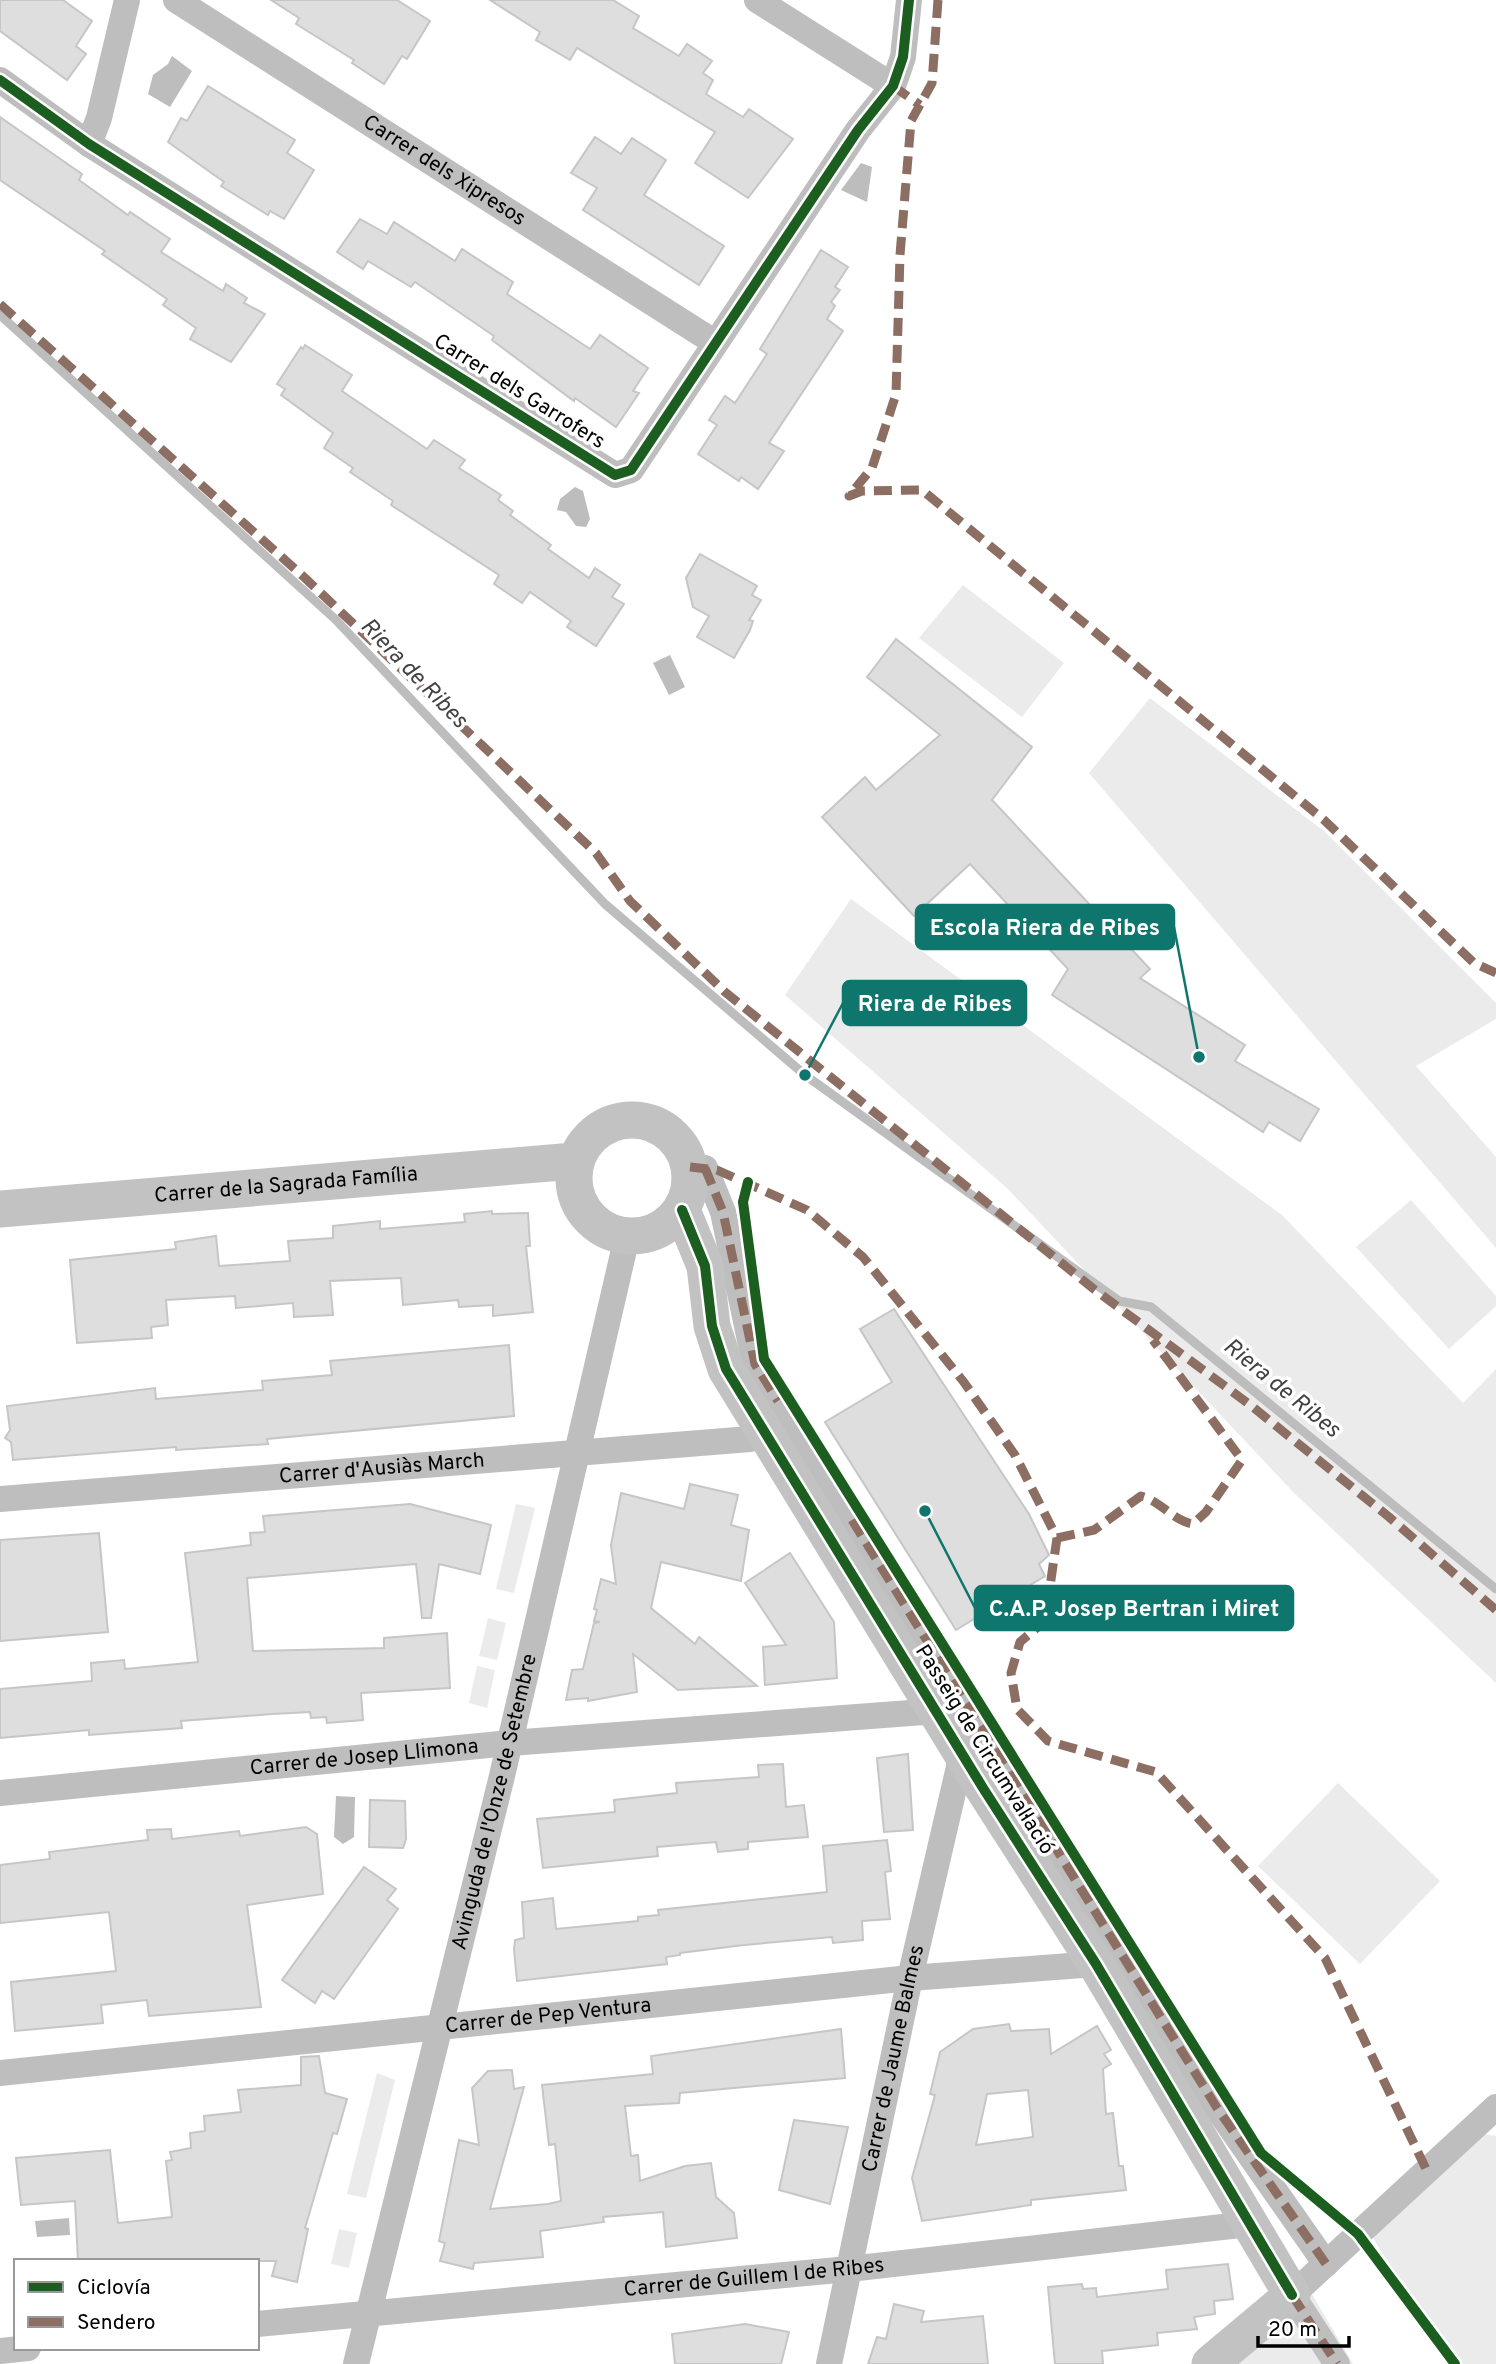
<svg xmlns="http://www.w3.org/2000/svg" width="1496" height="2364" font-family="Overpass,sans-serif">
<style>
.green{fill:#ebebeb}
.water{fill:#bdbdbd}
.lines{fill:none;stroke-linecap:round;stroke-linejoin:round}
.stream{stroke:#bdbdbd;stroke-width:9}
.building{fill:#dedede;stroke:#c6c6c6;stroke-width:2;fill-rule:evenodd}
.street{stroke:#bebebe;stroke-width:26}
.secondary{stroke:#c2c2c2;stroke-width:37}
.quiet{stroke:#8d6e63;stroke-width:9;stroke-dasharray:18 9;stroke-linecap:butt}
.cycleway-casing{stroke:#fff;stroke-width:15}
.cycleway{stroke:#1b5e20;stroke-width:10}
.labels{text-anchor:middle;dominant-baseline:central;stroke-width:7;stroke-linejoin:round;paint-order:stroke}
.street-label{font-size:21px;fill:#000;stroke:#fff}
.water-label{font-size:23px;font-style:italic;fill:#424242;stroke:#fff}
.leader{fill:none;stroke:#0f766e;stroke-width:2.5}
.callout-dot{fill:#0f766e;stroke:#fff;stroke-width:2.5}
.callout{fill:#0f766e;stroke:#0f766e;stroke-width:2.5}
.callout-label{font-size:23px;text-anchor:middle;font-weight:bold;fill:#fff}
</style>
<rect width="100%" height="100%" fill="#fff"/>
<g class="green">
<path d="M963,585L1064,663L1022,717L919,638Z"/>
<path d="M1150,698L1325,832L1496,1003V1019L1416,1066L1496,1157V1248L1089,773Z"/>
<path d="M851,899L1282,1215L1463,1403L1496,1369V1683L1294,1493L1007,1188L785,995Z"/>
<path d="M1411,1200L1496,1296V1306L1449,1349L1356,1247Z"/>
<path d="M516,1504L535,1508L514,1593L496,1589Z"/>
<path d="M488,1618L506,1623L497,1660L479,1656Z"/>
<path d="M477,1666L495,1670L487,1708L469,1703Z"/>
<path d="M1338,1783L1440,1881L1360,1964L1258,1866Z"/>
<path d="M377,2073L395,2080L366,2198L347,2194Z"/>
<path d="M1483,2134L1496,2136V2364H1448L1372,2236Z"/>
<path d="M339,2229L357,2233L349,2268L331,2264Z"/>
<path d="M1309,2289L1353,2364H1227Z"/>
</g>
<g class="water">
<path d="M172,56L192,71L170,107L148,94L153,75L168,64Z"/>
<path d="M861,163L872,167L867,202L841,190Z"/>
<path d="M575,487L583,491L590,519L586,527L576,526L566,512L557,510L560,499Z"/>
<path d="M670,655L685,687L669,695L653,663Z"/>
<path d="M336,1796L355,1797L354,1837L343,1844L334,1837Z"/>
<path d="M69,2218L70,2235L37,2237L35,2221Z"/>
</g>
<g class="lines">
<path class="stream" d="M0,315L335,619L605,904L805,1075L1119,1301L1151,1307L1496,1589"/>
</g>
<g class="building">
<path d="M0,0H63L92,21L76,46L86,54L67,80L0,31Z"/>
<path d="M271,0H397L430,21L407,59L402,56L384,84L352,63L354,60L296,24L299,18Z"/>
<path d="M490,0H613L639,16L633,28L679,56L687,44L712,61L703,73L713,80L706,94L743,117L749,109L793,139L748,198L695,163L715,132L577,48L570,60L536,40L540,32Z"/>
<path d="M208,86L295,140L287,153L314,170L284,219L270,211L268,215L221,186L224,182L168,142L181,118L187,121Z"/>
<path d="M0,117L82,174L79,180L128,215L130,212L170,239L161,252L223,291L226,284L247,298L244,303L265,314L231,362L190,339L196,328L163,305L167,299L102,254L105,251L0,180Z"/>
<path d="M595,137L621,154L632,138L666,160L644,195L724,246L699,285L583,210L597,188L571,173Z"/>
<path d="M360,219L387,234L394,222L455,261L462,249L513,282L507,294L590,349L600,335L648,368L633,391L639,393L616,427L575,398L574,401L492,340L494,336L415,282L411,287L368,261L363,269L337,252Z"/>
<path d="M821,250L848,267L835,287L840,290L831,302L835,306L827,319L843,331L769,443L784,451L758,489L741,477L739,481L698,454L717,425L709,420L725,396L735,403L767,354L760,349Z"/>
<path d="M305,345L352,375L342,391L427,449L434,440L465,460L459,468L501,495L498,500L513,511L510,515L551,545L548,549L589,578L595,568L620,585L612,597L624,604L596,646L567,627L571,621L530,592L522,603L494,584L499,575L391,505L393,501L350,472L353,468L324,448L333,433L281,395L285,389L277,384L301,347L303,349Z"/>
<path d="M700,554L757,586L752,595L761,600L749,620L753,621L750,630L734,658L697,637L709,616L693,607L686,578Z"/>
<path d="M896,639L1032,747L992,800L1150,969L1140,978L1245,1045L1235,1061L1319,1109L1300,1141L1269,1122L1263,1132L1052,995L1068,969L970,864L914,916L822,817L865,777L876,790L940,735L867,677Z"/>
<path d="M492,1211V1214L528,1213L530,1246H526L533,1312L493,1316V1305L459,1307L458,1300L403,1305L401,1278L330,1281L333,1315L294,1317L293,1303L236,1308L235,1296L166,1300L168,1325L151,1327L152,1338L77,1343L70,1260L176,1249L175,1242L216,1236L219,1266L290,1261L288,1241L333,1238V1226L380,1221V1229L465,1222L464,1214Z"/>
<path d="M894,1309L1029,1514L1049,1555L1039,1564L1045,1576L956,1630L825,1422L892,1382L860,1329Z"/>
<path d="M509,1345L514,1416L267,1439L268,1444L176,1450V1447L13,1460L11,1442L5,1438L10,1430L7,1406L155,1388L156,1399L263,1390L262,1381L332,1375L330,1361Z"/>
<path d="M690,1484L738,1495L731,1525L749,1530L741,1581L661,1562L651,1608L695,1644L699,1637L757,1686L678,1690L633,1654L637,1692L588,1701V1698L566,1700L572,1670L583,1669L594,1623L600,1622L594,1621L597,1610L594,1609L601,1579L616,1584L611,1545L621,1493L684,1509Z"/>
<path d="M410,1504L491,1525L480,1574L439,1564L431,1618H422L416,1564L247,1578L253,1651L384,1648V1638L447,1633L450,1688L361,1693L363,1720L327,1723L326,1717L311,1718L310,1712L272,1714L181,1721L182,1728L89,1735V1730L0,1738V1689L92,1681L91,1663L124,1660L125,1669L198,1662L185,1553L251,1545L250,1533L265,1532L263,1516Z"/>
<path d="M99,1533L108,1632L0,1641V1540Z"/>
<path d="M790,1553L834,1622L837,1678L765,1685L763,1647L786,1645L745,1583Z"/>
<path d="M908,1754L913,1830L884,1832L877,1758Z"/>
<path d="M783,1764L786,1807L804,1805L808,1837L748,1842V1849L718,1852L716,1842L657,1847L658,1856L543,1868L537,1819L615,1812L614,1800L677,1793L676,1783L759,1777L758,1765Z"/>
<path d="M370,1800L405,1801L406,1839L403,1848L369,1847Z"/>
<path d="M306,1827L317,1834L323,1894L247,1905L261,2007L149,2016L147,2000L101,2005L103,2023L15,2031L11,1982L116,1971L109,1912L0,1923V1865L50,1859L49,1852L148,1840L147,1830L171,1829L172,1839L239,1831L240,1836Z"/>
<path d="M887,1840L891,1871L885,1872L890,1919L862,1921L863,1940L833,1943L832,1937L744,1945L680,1953V1955L666,1957L667,1964L517,1981L514,1949L515,1940L524,1938L522,1902L553,1898L556,1929L638,1921V1917L659,1915L658,1910L827,1892L823,1846Z"/>
<path d="M364,1867L396,1889L387,1900L398,1909L334,1999L322,1991L315,2003L282,1980Z"/>
<path d="M1009,2024L1011,2031L1049,2029L1051,2054L1097,2026L1111,2050L1104,2054L1111,2064L1103,2069L1106,2114L1113,2113L1119,2166H1123L1126,2190L1031,2200V2205L922,2221L912,2178L935,2095L930,2094L940,2052L973,2029ZM1028,2090L1033,2137L976,2145L987,2094Z"/>
<path d="M841,2029L845,2078L680,2093L679,2103L625,2106L631,2156L638,2155L640,2181L685,2166L711,2163L716,2197L734,2213L737,2238L666,2247L663,2212L603,2217L604,2222L540,2231L543,2257L474,2263L473,2269L440,2261L445,2243L439,2241L459,2140L479,2145L472,2088L488,2071L512,2070L514,2089L524,2087L490,2209L548,2204L561,2201L555,2144L549,2145L542,2085L653,2074L651,2056Z"/>
<path d="M319,2056L325,2093L347,2099L337,2134L333,2133L305,2228L308,2229L297,2282L272,2276L276,2261H78L75,2201L21,2205L16,2158L110,2150L118,2223L172,2217L166,2161L172,2160L170,2152L191,2148L190,2133L205,2131L204,2116L241,2112L238,2090L301,2085V2057Z"/>
<path d="M794,2120L848,2127L830,2204L779,2190Z"/>
<path d="M1228,2264L1233,2299L1214,2301L1215,2314L1194,2317L1197,2329L1157,2333L1158,2345L1102,2351L1103,2364H1055L1048,2287L1082,2284L1083,2289L1096,2288L1097,2297L1168,2289L1166,2270Z"/>
<path d="M894,2304L924,2311L921,2322L983,2316L988,2364H868L877,2337L886,2339Z"/>
<path d="M745,2324L789,2332L781,2364H675L672,2334Z"/>
</g>
<g class="lines">
<g class="street">
<path id="s1" d="M176,0L714,342"/>
<path d="M757,0L893,86"/>
<path d="M0,80L89,144L615,475L631,470L858,130L893,86L903,57L909,0"/>
<path d="M89,144L99,118L127,0"/>
<path d="M705,1168L723,1212L755,1364L1217,2108L1326,2264"/>
<path id="s2" d="M0,1499L750,1439L762,1432"/>
<path id="s3" d="M0,1793L510,1743L937,1711"/>
<path id="s4" d="M0,2073L910,1978L1096,1964"/>
<path id="s5" d="M257,2324L849,2269L1249,2224"/>
<path d="M0,2351L28,2348"/>
<path id="s6" d="M356,2364L502,1776L627,1237"/>
<path id="s7" d="M829,2364L910,1978L962,1754"/>
<path d="M1337,2364L1292,2295L1496,2107"/>
</g>
<g class="secondary">
<circle cx="632" cy="1178" r="58"/>
<path id="s8" d="M0,1209L574,1161"/>
<path d="M682,1210L705,1266L712,1326L726,1369L983,1788L1096,1964L1292,2295L1210,2364"/>
</g>
<g class="quiet">
<path d="M938,0L932,83L911,121L900,255L896,394L872,468L849,496L862,491L922,490L1324,820L1474,963L1496,973"/>
<path d="M893,86L920,105"/>
<path d="M0,304L305,578L596,853L630,901L725,992L1095,1290L1249,1404L1389,1517L1496,1610"/>
<path d="M690,1167L717,1170L807,1210L863,1257L963,1381L1015,1455L1057,1538L1045,1621L1020,1642L1011,1673L1017,1709L1048,1741L1156,1772L1325,1958L1427,2171"/>
<path d="M705,1168L723,1212L755,1364L778,1401"/>
<path d="M852,1520L1217,2108L1326,2264"/>
<path d="M1057,1538L1094,1530L1141,1496C1161,1501 1173,1521 1193,1524L1206,1512L1242,1460L1153,1340"/>
<path d="M1292,2295L1337,2364"/>
</g>
<g class="cycleway-casing">
<g id="cycleway">
<path d="M0,80L89,144L615,475L631,470L858,130L893,86L903,57L909,0"/>
<path d="M748,1182L743,1202L745,1217L764,1359L1261,2153L1358,2234L1455,2364"/>
<path d="M682,1210L705,1266L712,1326L726,1369L983,1788L1096,1964L1292,2295"/>
</g>
</g>
<use href="#cycleway" class="cycleway"/>
</g>
<g class="labels">
<g class="street-label">
<text stroke="none"><textPath href="#s1" startOffset="318">Carrer dels Xipresos</textPath></text>
<text transform="translate(519 392) rotate(32)">Carrer dels Garrofers</text>
<text stroke="none"><textPath href="#s8" startOffset="287">Carrer de la Sagrada Família</textPath></text>
<text stroke="none"><textPath href="#s2" startOffset="383">Carrer d'Ausiàs March</textPath></text>
<text transform="translate(984 1750) rotate(58)">Passeig de Circumval·lació</text>
<text stroke="none"><textPath href="#s3" startOffset="366">Carrer de Josep Llimona</textPath></text>
<text stroke="none"><textPath href="#s6" startOffset="579">Avinguda de l'Onze de Setembre</textPath></text>
<text stroke="none"><textPath href="#s4" startOffset="551">Carrer de Pep Ventura</textPath></text>
<text stroke="none"><textPath href="#s7" startOffset="312">Carrer de Jaume Balmes</textPath></text>
<text stroke="none"><textPath href="#s5" startOffset="499">Carrer de Guillem I de Ribes</textPath></text>
</g>
<g class="water-label">
<text transform="translate(413 674) rotate(46)">Riera de Ribes</text>
<text transform="translate(1281 1389) rotate(39)">Riera de Ribes</text>
</g>
</g>
<path class="leader" d="M1199 1057L1174 927M805 1075L843 1003M925 1511L975 1608"/>
<g class="callout-dot">
<circle cx="1199" cy="1057" r="7"/>
<circle cx="805" cy="1075" r="7"/>
<circle cx="925" cy="1511" r="7"/>
</g>
<g class="callout">
<rect x="916" y="905" width="258" height="44" rx="7"/>
<rect x="843" y="981" width="183" height="44" rx="7"/>
<rect x="975" y="1586" width="318" height="44" rx="7"/>
</g>
<g class="callout-label">
<text x="1045" y="935">Escola Riera de Ribes</text>
<text x="935" y="1011">Riera de Ribes</text>
<text x="1134" y="1616">C.A.P. Josep Bertran i Miret</text>
</g>
<rect x="14" y="2259" width="245" height="91" fill="#ffffff" stroke="#999999" stroke-width="2"/>
<rect x="28" y="2282" width="35" height="10" fill="#1b5e20" stroke="#999999" stroke-width="2"/>
<text x="77" y="2294" font-size="21" fill="#000000">Ciclovía</text>
<rect x="28" y="2317" width="35" height="10" fill="#8d6e63" stroke="#999999" stroke-width="2"/>
<text x="77" y="2329" font-size="21" fill="#000000">Sendero</text>
<path d="M1258 2336v10h91v-10" fill="none" stroke="#000000" stroke-width="3.5"/>
<text x="1268" y="2336" font-size="21" fill="#000000" stroke="#ffffff" stroke-width="5" paint-order="stroke">20 m</text>
</svg>
